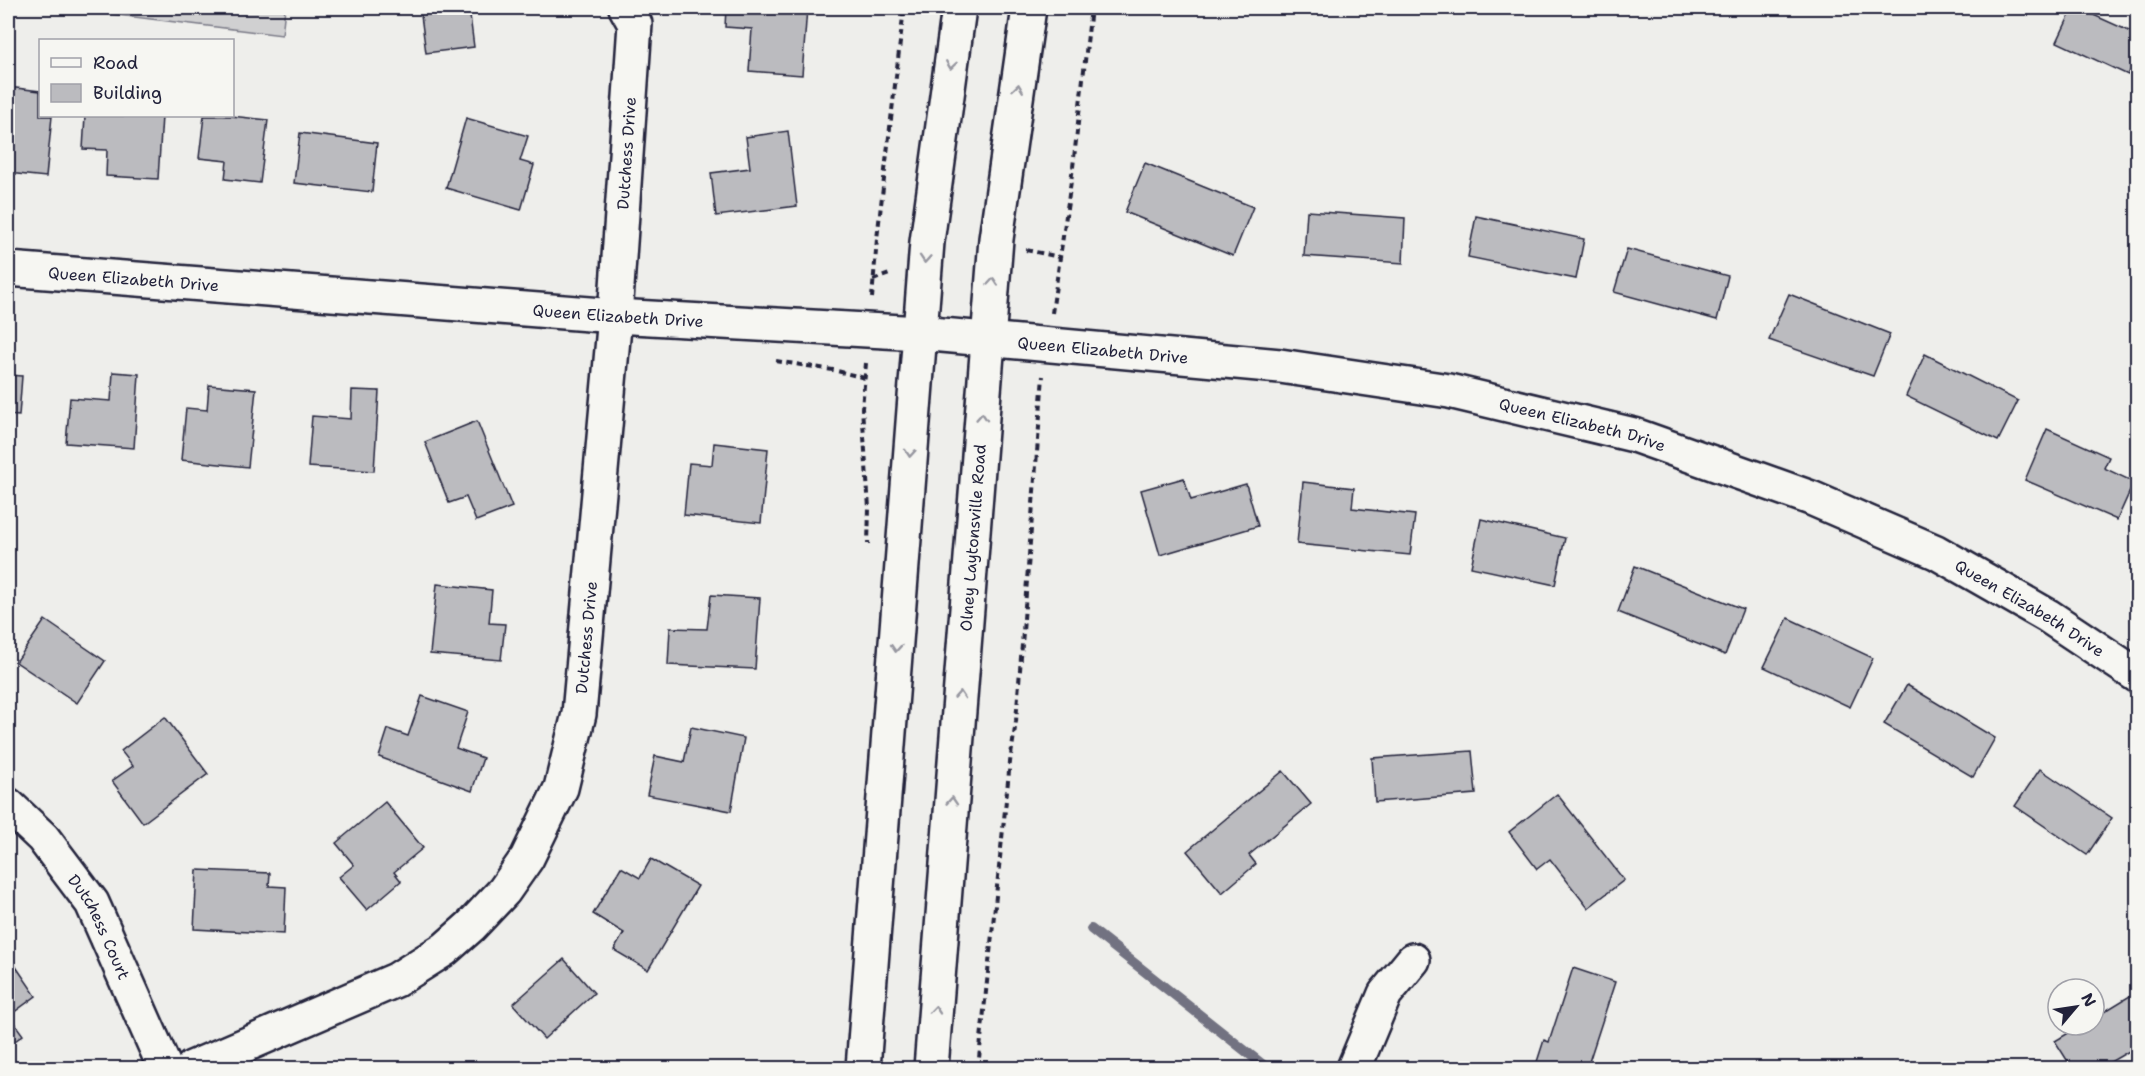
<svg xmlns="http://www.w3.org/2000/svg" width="2145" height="1076" font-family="'Shantell Sans',sans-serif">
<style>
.green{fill:#d0d0d1;stroke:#797986;stroke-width:1.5}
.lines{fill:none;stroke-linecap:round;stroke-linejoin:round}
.stream{stroke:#727281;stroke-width:10}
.building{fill:#bbbbbf;stroke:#22223b;stroke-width:1.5}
.street-casing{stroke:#22223b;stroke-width:38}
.secondary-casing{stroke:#22223b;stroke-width:38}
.path{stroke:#22223b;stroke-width:4;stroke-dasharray:6 4.5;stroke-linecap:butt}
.street{stroke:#f6f6f2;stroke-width:33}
.secondary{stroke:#f6f6f2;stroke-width:33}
.oneway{stroke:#9797a0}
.labels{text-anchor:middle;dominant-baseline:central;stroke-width:4.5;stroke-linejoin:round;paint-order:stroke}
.street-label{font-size:16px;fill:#22223b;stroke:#f6f6f2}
</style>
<rect width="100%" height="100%" fill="#eeeeeb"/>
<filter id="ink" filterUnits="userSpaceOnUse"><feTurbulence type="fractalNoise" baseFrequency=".0167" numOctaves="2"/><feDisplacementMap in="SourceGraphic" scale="12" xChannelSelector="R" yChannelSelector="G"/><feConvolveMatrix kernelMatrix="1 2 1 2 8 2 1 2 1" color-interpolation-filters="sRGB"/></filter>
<g filter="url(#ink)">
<path class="green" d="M61,8H285L282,35Z"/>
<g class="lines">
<path class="stream" d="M1091,929L1267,1068"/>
</g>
<g class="building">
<path d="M420,8H469L474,47L426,53Z"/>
<path d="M726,8H807L802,75L749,71L752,29L725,27Z"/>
<path d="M2073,8H2078L2138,35V54L2128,75L2057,42Z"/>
<path d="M8,87L40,91V116H52L46,177L8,173Z"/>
<path d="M85,116H162L158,179L106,176L107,150L83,149Z"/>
<path d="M204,116H231L268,120L260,183L225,179L227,161L199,158Z"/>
<path d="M466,118L528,136L520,161L534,165L521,210L446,188Z"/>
<path d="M788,131L797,206L716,216L711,173L750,168L746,137Z"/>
<path d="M300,133L377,143L372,192L294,183Z"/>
<path d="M1145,163L1253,207L1233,256L1125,212Z"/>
<path d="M1307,211L1405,218L1403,263L1304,256Z"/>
<path d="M1476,216L1584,239L1576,279L1468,257Z"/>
<path d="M1627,249L1728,276L1717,320L1614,292Z"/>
<path d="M1789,294L1890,334L1873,376L1769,340Z"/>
<path d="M1925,354L2018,401L1998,441L1906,396Z"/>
<path d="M113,372L139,374L134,448L66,443L70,398L111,401Z"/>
<path d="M8,375L22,376L19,416L8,415Z"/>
<path d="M209,385L256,389L248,467L181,460L186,408L207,410Z"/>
<path d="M352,390L379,391L374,471L308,467L312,416L351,419Z"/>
<path d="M477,421L512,507L476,521L466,497L449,503L425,442Z"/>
<path d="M2047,429L2109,457L2104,468L2134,482L2117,520L2025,480Z"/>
<path d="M714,443L768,449L761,523L684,515L689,463L712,465Z"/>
<path d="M1184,478L1191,500L1246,484L1258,526L1160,555L1141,490Z"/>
<path d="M1303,482L1354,488L1352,508L1415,515L1410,555L1297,544Z"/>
<path d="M1481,519L1565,538L1555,585L1471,567Z"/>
<path d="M1635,566L1743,609L1725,655L1618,612Z"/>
<path d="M437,584L492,590L489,623L505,624L501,660L430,654Z"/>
<path d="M711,595L760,598L755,669L668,665L670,628L707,629Z"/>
<path d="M1788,618L1873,658L1850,707L1764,667Z"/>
<path d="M45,620L105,661L77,703L16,662Z"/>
<path d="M1907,685L1995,738L1973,777L1884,724Z"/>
<path d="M422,696L468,712L456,748L483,758L472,791L379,757L388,729L408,736Z"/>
<path d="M165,717L208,774L143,823L112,781L133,766L121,751Z"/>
<path d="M691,727L744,738L731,811L647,795L655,756L684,762Z"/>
<path d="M1472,751L1476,794L1375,802L1372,758Z"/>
<path d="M2040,769L2112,818L2087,855L2015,806Z"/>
<path d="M1283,771L1311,804L1249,855L1256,864L1222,893L1187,851Z"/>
<path d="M1557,794L1624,880L1588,908L1550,859L1537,869L1509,832Z"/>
<path d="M385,802L423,848L394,872L401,881L367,910L339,877L354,865L336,843Z"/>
<path d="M651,859L698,886L648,970L614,950L624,933L593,914L621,867L640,878Z"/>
<path d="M197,870L270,873L269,886L286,887L284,934L194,929Z"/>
<path d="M8,955L36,996L9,1016L23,1035L8,1046Z"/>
<path d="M564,959L594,993L544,1039L513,1004Z"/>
<path d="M1573,968L1615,982L1587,1068H1535L1544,1040L1549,1042Z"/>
<path d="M2138,991V1046L2100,1068H2072L2055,1041L2082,1025H2094V1018Z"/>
</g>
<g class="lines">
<g class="street-casing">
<g id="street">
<path id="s1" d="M8,269L615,316L920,333L1280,366L1449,391L1634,435L1811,498L1936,552L2048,616L2138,676"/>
<path id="s2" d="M8,805L43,838L92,903L165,1068"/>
<path id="s3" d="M192,1068L396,980L445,949L471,926L504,891L527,858L561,788L579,714L615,316L635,24L626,8"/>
<path d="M1354,1068L1385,994L1413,960"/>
</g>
</g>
<g class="secondary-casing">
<g id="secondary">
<path d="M863,1068L927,242L959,8"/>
<path id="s4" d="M931,1068L996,239L1029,8"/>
</g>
</g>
<g class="path">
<path d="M1026,250L1060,257"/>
<path d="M873,280L892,273"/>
<path d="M872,298L877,239L904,8"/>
<path d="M1052,313L1073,167L1091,8"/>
<path d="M776,361L833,370L865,378"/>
<path d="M866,363L862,408L869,508L868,544"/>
<path d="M978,1068L1010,762L1016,721L1043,376"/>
</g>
<use href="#street" class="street"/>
<use href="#secondary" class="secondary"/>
</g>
<defs><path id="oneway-chevron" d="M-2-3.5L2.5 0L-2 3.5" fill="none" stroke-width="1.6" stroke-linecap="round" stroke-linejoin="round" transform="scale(1.5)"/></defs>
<g class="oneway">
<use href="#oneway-chevron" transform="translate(951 65) rotate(98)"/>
<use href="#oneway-chevron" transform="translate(1018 88) rotate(-82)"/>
<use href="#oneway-chevron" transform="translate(925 259) rotate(94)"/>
<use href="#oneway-chevron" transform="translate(993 282) rotate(-85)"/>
<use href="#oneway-chevron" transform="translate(982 417) rotate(-86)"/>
<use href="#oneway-chevron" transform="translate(910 453) rotate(94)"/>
<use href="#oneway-chevron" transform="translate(896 648) rotate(94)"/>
<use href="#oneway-chevron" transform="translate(960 695) rotate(-86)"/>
<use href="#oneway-chevron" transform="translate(952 801) rotate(-86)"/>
<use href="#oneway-chevron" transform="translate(935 1010) rotate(-85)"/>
</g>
</g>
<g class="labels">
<g class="street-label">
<text stroke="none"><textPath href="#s3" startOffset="1120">Dutchess Drive</textPath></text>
<text stroke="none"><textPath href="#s1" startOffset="126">Queen Elizabeth Drive</textPath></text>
<text stroke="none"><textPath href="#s1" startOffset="612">Queen Elizabeth Drive</textPath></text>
<text stroke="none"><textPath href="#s1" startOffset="1098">Queen Elizabeth Drive</textPath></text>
<text stroke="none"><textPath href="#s1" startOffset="1584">Queen Elizabeth Drive</textPath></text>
<text stroke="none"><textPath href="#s4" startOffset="532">Olney Laytonsville Road</textPath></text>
<text stroke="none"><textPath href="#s1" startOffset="2070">Queen Elizabeth Drive</textPath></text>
<text stroke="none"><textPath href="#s3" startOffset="634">Dutchess Drive</textPath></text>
<text stroke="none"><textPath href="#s2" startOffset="154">Dutchess Court</textPath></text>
</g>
</g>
<rect width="2145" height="1076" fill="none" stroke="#f6f6f2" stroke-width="30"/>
<rect x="15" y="15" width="2115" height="1046" fill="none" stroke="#22223b" stroke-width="2" filter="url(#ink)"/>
<rect x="39" y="39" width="195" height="78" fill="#f6f6f2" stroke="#a1a1a9" stroke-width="1.5"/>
<rect x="51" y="58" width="30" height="9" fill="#f6f6f2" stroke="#a1a1a9" stroke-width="1.5"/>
<text x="93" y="69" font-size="18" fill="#22223b">Road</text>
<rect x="51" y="84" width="30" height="18" fill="#bbbbbf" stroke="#a1a1a9" stroke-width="1.5"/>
<text x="93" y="99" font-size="18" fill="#22223b">Building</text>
<g transform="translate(2076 1007) rotate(61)"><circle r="28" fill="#f6f6f2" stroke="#a1a1a9" stroke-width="1.5"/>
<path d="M0-4.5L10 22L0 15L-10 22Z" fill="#22223b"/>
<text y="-9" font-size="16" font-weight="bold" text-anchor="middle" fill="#22223b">N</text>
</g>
</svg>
